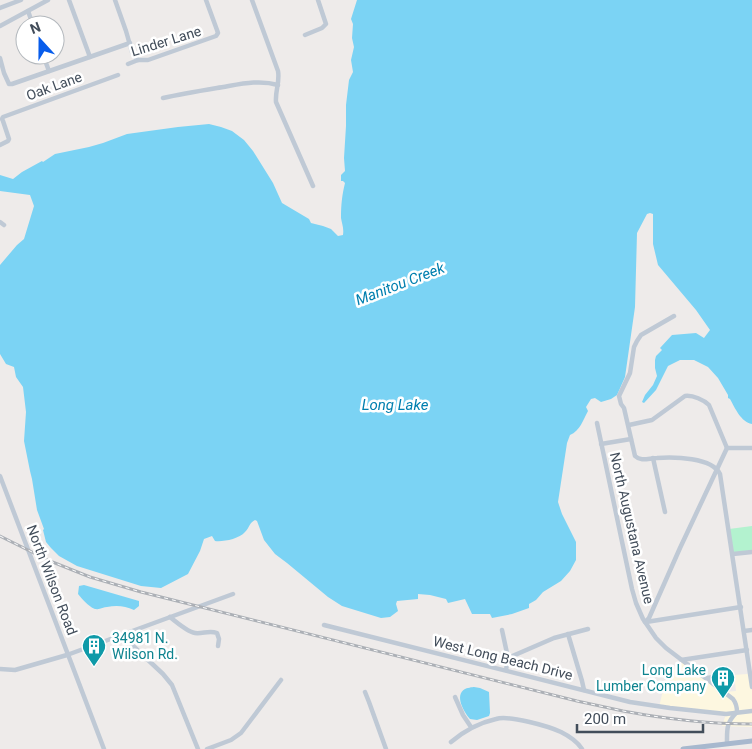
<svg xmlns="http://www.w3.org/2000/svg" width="752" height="749" font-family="Roboto,sans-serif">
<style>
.commercial{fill:#fdf7e0}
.green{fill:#b3f2cf}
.water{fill:#7bd3f4}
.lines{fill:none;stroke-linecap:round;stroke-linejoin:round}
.minor{stroke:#bfc9d5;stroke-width:4.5}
.major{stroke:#a7b8ce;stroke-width:5}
.rail-casing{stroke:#acb0b6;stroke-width:3}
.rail{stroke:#fff;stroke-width:1;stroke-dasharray:4;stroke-linecap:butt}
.labels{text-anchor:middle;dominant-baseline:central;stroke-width:5;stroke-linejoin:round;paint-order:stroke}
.street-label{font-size:14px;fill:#424d5a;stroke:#fff}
.culture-label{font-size:14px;fill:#0d838f;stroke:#fff;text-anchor:start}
.water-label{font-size:15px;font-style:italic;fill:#007faf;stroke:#fff}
</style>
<rect width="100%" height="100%" fill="#eeebea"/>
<path class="commercial" d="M681,660L725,692L736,691L734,675L747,674L752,672V727L722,726L726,714L659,707L665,682Z"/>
<path class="green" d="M752,526V552L733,554L729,529Z"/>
<g class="water">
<path d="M357,0H752V424C741,422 735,408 730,399L728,398V395L718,378L708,367L694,360H680L668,366L656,390L644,403L642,402L645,395L653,385L657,376L655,368V360L656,356L662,350L660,348L672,335L696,333L704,338L710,330L696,310L658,265L653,244V214L650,213L647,214L637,233L635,307L625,377L617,395L611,399L601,402L595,398L591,399L586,407L588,411C583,420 580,431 570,435L567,443L558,502L562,514L576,542V560L570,571L561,581L543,592L536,600L529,604V608L512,614L492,618L490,614H472L465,599L448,603L446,599L430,595L418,594V599L397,601L396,604L398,611L390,617L381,618L342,606L328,597L287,563L275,554L264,540L257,521L255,520C249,523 250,527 245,532C239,539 223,542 215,541L212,536L204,539L200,551L188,574L161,588L141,586L77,566L59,556L51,548L46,542L43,530L44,529L37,510L32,479L30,471L24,441L26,412L23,387L16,377L14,367L6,364L0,354V265L17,245L24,239L34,206L30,195L0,191V175L13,179L22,172L42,161L43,162L55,154L89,147L103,143L127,134L178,127L209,124L221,127L232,131L244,140L253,151L273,183L282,203L309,219L311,223L323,226L331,229L338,236L343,235C344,228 342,224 341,218C341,205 342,195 345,183L343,181H341V175L345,171L344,158L346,126V105L349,80L353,72L351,60L354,47L352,38L353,24L351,19Z"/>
<path d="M84,585L139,601V606L134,610C125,606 117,605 107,607C104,607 99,610 96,609C91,609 81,598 78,594L79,586Z"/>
<path d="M474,687L480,688L489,692L490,713L489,716L477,720L470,719C464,712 454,695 465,689C466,688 473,687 474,687Z"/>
</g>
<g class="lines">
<g class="minor">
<path d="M69,0L90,57"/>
<path d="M115,0L126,31L132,52L135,57L138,60"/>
<path d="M252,0L278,71C280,82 275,91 276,102L313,186"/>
<path d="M0,8L21,0"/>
<path d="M28,11L33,25"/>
<path d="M0,26L48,0"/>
<path d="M305,35L322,28L326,24L318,0"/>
<path d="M43,55L49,71"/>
<path d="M0,58L4,73L9,84H12L130,43"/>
<path d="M128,64L138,60H148L216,36L218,33L217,30L206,0"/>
<path d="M163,98C181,94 199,91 217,88C237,85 258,79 278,85"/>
<path d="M0,145L8,141L9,139L3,121L2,119L3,117L118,75"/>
<path d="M0,222L4,225"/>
<path d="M674,316L641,335L637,341L634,347L630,373L619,396L621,404L624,408L635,456C641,462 649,458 657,458C674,457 712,457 720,474L752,687"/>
<path d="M597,423L632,589L636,603L643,619L656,638L666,648L733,699C736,703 737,707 737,712C726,723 727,729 727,743"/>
<path d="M629,425L652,420L685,396C693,395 704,400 709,405L727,448"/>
<path d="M601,444L631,439"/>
<path d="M727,448H752"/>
<path d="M653,458L665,512"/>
<path d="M0,476L104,749"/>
<path d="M733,554L752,552"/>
<path d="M170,617C176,622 188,632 195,633C203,634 209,630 217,633L219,639L218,646"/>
<path d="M645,622L649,618L680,548L727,448"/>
<path d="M646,622L741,607"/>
<path d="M324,625L630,702L670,708L726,714L752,711"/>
<path d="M502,630L508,658L506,670"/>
<path d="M744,631L752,630"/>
<path d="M568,634L582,681L584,690"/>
<path d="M123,635L131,644L163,674L172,685L198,749"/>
<path d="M508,658L554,638L588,629"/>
<path d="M681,660L747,650"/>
<path d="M0,669L15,670L67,655L233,594"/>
<path d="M707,678L720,676"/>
<path d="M365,692L369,702L386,749"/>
<path d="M455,697L463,715L471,727"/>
<path d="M451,742C464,731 478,723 496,719C509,715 548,726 561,732C569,736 577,741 582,749"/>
<path d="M207,749L231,740L241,733L281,680"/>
</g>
<path class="major" d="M683,749L752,741"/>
<g class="rail-casing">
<path id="rail" d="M0,536L50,561L90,577L141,592L577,701L623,711C666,719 709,724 752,724"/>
</g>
<use href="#rail" class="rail"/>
</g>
<defs>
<g id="building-pin" transform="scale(1.25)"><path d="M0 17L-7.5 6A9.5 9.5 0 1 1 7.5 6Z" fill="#0f9aa8" stroke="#fff"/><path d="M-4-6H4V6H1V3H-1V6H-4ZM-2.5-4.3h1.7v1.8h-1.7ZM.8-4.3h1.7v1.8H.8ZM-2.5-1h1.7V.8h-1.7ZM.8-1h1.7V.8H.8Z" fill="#fff"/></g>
</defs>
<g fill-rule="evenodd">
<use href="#building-pin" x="94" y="646"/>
<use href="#building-pin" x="723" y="678"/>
</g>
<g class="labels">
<g class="street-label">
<text transform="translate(166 41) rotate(-17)">Linder Lane</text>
<text transform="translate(54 86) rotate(-20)">Oak Lane</text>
<text transform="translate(632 528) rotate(77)">North Augustana Avenue</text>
<text transform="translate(52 580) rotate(69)">North Wilson Road</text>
<text transform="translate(503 658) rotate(14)">West Long Beach Drive</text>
</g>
<g class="culture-label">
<text x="112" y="638">34981 N.<tspan x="112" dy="16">Wilson Rd.</tspan></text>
<text x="706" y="670" text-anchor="end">Long Lake<tspan x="706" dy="16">Lumber Company</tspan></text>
</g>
<g class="water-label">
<text transform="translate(400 284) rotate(-21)">Manitou Creek</text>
<text x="395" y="405">Long Lake</text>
</g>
</g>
<g transform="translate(40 40) rotate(339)"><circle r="24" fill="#ffffff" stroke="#b3b8bd"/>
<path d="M0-4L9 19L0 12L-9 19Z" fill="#075ceb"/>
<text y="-8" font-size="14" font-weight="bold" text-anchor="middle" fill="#424d5a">N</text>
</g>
<path d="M577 724v8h126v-8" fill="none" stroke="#424d5a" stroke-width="2.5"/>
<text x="584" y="724" font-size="15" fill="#424d5a" stroke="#ffffff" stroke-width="4" paint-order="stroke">200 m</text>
</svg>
